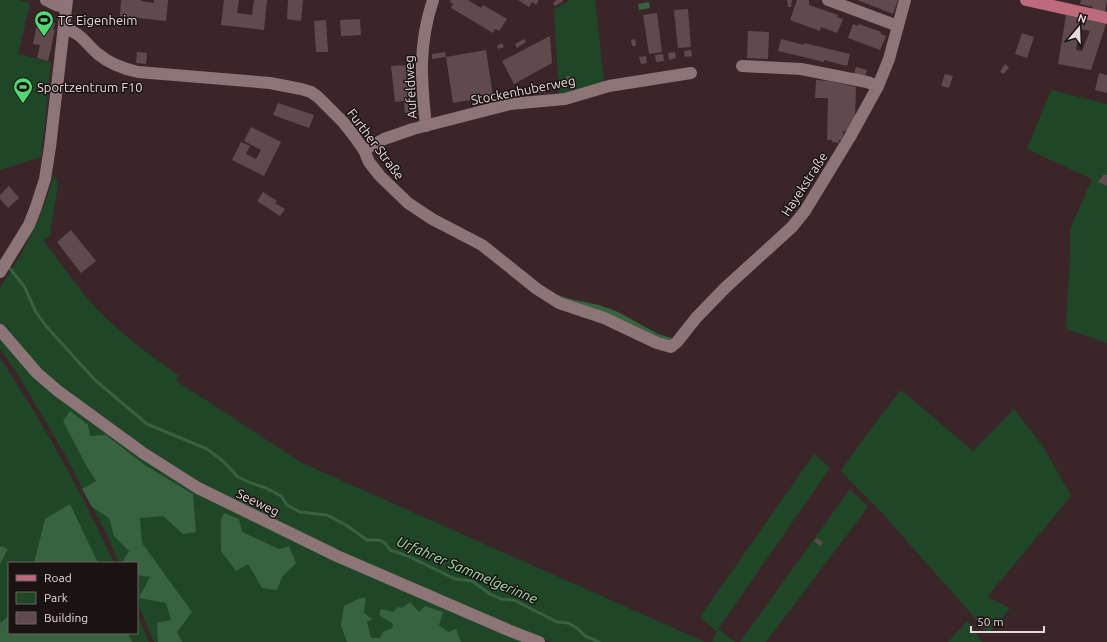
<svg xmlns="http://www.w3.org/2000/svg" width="1107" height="642" font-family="Ubuntu,sans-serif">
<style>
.green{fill:#1f4727}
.forest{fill:#37633e}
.water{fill:#36623d}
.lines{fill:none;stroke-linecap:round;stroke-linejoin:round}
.stream{stroke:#36623d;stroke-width:3}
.building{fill:#604a4e;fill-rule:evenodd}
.minor{stroke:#8c7477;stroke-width:12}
.major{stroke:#be6a7d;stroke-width:12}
.labels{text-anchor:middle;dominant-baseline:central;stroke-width:3;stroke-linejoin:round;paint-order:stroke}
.poi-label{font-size:13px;fill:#e7d9db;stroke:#1b1213;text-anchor:start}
.street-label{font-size:13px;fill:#e7d9db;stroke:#1b1213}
.water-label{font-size:14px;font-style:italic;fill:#9ee3a8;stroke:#1b1213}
</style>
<rect width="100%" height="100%" fill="#3a2629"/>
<g class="green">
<path d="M0,0H18L30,3L18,54L51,62L41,157L0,170Z"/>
<path d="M570,0H595L604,82L559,95L554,9Z"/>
<path d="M1051,90L1107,104V343L1066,329L1070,259V229L1092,179L1027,149Z"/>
<path d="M54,174L58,185L50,232L52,234L43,240C63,266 81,294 105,317C127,339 153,357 179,376L175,380L302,463L705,642H551L503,624L362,563L189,478L137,443L59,386L20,348L0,324V288L23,251L24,248C38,224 47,200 54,174Z"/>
<path d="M0,337L144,460L530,642H154L137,602V563H119L106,533L64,453L17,373L0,348Z"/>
<path d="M0,358C43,423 82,492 114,563H9V633H137V613L149,642H0Z"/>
<path d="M901,390L973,451L1014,409L1044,448L1071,496L987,597L1010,608L989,634L884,515L841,471L867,434Z"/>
<path d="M814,454L830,468L718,629L735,642H712L717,632L700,617Z"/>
<path d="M850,489L868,507L766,642H740Z"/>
<path d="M967,621L982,642H948Z"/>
</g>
<g class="forest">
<path d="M543,290L570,299L599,305L618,312L658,334L674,339L669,342Z"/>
<path d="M70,411L88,425L90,436L106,435L146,466L193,494L196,532L183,534L163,516L140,518L142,543L192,612L177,632L182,642H158L157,623L171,620L166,603L139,598L150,577L137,575V563H122L129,551L114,536L109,518L92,507L82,489L96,481L87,467L63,421Z"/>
<path d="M70,504L98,563H34L45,519Z"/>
<path d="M224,513L239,519L242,532L279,549L289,546L296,563L282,577L277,590L262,588L248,564L236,571L221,551V520Z"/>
<path d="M0,546L8,549L0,564Z"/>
<path d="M366,597L364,613L372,619L367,622L371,638H380L383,632L392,628L393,624L379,615L381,609L393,612L398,607L402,608L410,602L419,612L425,606L443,612L439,625L448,632L456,629L461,642H347L341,625L344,606L358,599Z"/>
<path d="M9,616V633H128L132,642H0V623Z"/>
</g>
<path class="water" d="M649,2L650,8L639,10L638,4Z"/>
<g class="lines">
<path class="stream" d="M7,265L24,286L36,312L46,326L95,380L147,424L207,449L223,461L238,477L251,483L266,488L281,496L287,505L300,512L327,515L346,525L367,540H379L385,543L390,550L408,556L455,579L472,581L490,594L501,599L514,600L557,622L568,623L577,628L585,636L599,642"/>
</g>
<g class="building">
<path d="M121,0H141V1L154,3V0H168L166,21L120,16Z"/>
<path d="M224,0H239L237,13L252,15L254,0H267L264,30L221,25Z"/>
<path d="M288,0H303L301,21L287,19Z"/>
<path d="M451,0H468L481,8L483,5L507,19L499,31L495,29L493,33L451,8L453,4L450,2Z"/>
<path d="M518,0H539L536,5L532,2L529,7Z"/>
<path d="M556,0H563L562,2L555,6L553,4Z"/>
<path d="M787,0H792L791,7H788Z"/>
<path d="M797,0H809V5L838,15L837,17L843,19L837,33L821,27L820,31L790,20Z"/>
<path d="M857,0H898L893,14Z"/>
<path d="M1081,0H1107L1105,12L1092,9L1093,7L1080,4Z"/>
<path d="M688,9L691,47L678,48L674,10Z"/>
<path d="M657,13L662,52L649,54L643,15Z"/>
<path d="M1066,15L1106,24L1091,70L1058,64ZM1079,29L1090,31L1082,51L1076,50Z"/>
<path d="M360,19L361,35L341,36L340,20Z"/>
<path d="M38,20L55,23L53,30H55L48,61L37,58L40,45L33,44Z"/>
<path d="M326,20L328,52H316L314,21Z"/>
<path d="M853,24L858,26L859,24L881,32V34L886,36L880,50L848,38Z"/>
<path d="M748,31L769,32L768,59L747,58Z"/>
<path d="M1022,33L1034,37L1027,58L1015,54Z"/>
<path d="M550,36L552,63L514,84L502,61Z"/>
<path d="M524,39L526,42L517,48L515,44Z"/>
<path d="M635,39L636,46H632L631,40Z"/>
<path d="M781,39L804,45V43L850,54L847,66L824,60V62L778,51Z"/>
<path d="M502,43L504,47L498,49L497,46Z"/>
<path d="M486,50L493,96L453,103L446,57Z"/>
<path d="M691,50L692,56L685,57L684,51Z"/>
<path d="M137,52L147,53L146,64L136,63Z"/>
<path d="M445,52L446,57L432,59V54Z"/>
<path d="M675,52L676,58L669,60L668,53Z"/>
<path d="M663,54L664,61L656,62L655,55Z"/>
<path d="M646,56L647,63L641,64L639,57Z"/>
<path d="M409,57H414L415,63L410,64Z"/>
<path d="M1005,64L1009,67L1004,74L1000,72Z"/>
<path d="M408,65L413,112L405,113L404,101L395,102L391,66Z"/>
<path d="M856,67L867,70L865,77L854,74Z"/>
<path d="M1099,73L1107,75V93L1095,90Z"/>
<path d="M945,74L953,76L949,88L941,86Z"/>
<path d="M566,76H570L571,83L566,84Z"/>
<path d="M816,80L829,81L856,87L855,120L848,132L843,131L844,140H839V143L832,142V140H827L828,98H815Z"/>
<path d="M546,89V93H539L538,90Z"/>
<path d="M278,103L314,115L309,128L273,115Z"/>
<path d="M251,127L281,142L264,176L232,160L241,142L250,146L246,154L256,159L261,150L244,141Z"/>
<path d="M1104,174L1107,175V186L1098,182Z"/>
<path d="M9,186L19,198L8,208L0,199V195Z"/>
<path d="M263,192L277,201L275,203L285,209L280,216L257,201Z"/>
<path d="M71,230L96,261L81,273L57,242Z"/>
<path d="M817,538L823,542L820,546L814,541Z"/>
</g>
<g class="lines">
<g class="minor">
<path d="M46,0L56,5L66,7"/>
<path d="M828,0L898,26"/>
<path d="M64,29C80,31 87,45 98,54C110,64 124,69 138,72L270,83L301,89L311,92L318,97L343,122L354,136L364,150L369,162L380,176L408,203L432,219L482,245L537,289L559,303L604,318L657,343L671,347L677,342L696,318L725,288L792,227L805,211L850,137L878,86L889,59L905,0"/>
<path d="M742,66L801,69L867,82L878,86"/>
<path d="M426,126C421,80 418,45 433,0"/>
<path d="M364,150L384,139L413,129L510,104L565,99L609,86L691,73"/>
<path d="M0,272L29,225L36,207L45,179L50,147L67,0"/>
<path d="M0,330L37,373L58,391L143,453L198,488L337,556L508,630L539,642"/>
</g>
<path class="major" d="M1026,0L1107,18"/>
</g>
<defs>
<g id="stadium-pin" transform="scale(1)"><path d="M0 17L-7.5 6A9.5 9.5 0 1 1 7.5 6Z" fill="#54d672" stroke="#1b1213"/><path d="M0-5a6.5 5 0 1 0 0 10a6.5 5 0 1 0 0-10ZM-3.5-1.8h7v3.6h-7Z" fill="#111"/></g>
</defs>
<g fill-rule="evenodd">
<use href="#stadium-pin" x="44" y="20"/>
<use href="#stadium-pin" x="23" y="87"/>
</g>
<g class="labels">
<g class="poi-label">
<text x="58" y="20">TC Eigenheim</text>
<text x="37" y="87">Sportzentrum F10</text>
</g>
<g class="street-label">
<text transform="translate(410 87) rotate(-93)">Aufeldweg</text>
<text transform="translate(523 90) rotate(-11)">Stockenhuberweg</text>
<text transform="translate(376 144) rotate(53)">Further Straße</text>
<text transform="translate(804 184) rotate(-57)">Hayekstraße</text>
<text transform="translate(258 502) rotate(26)">Seeweg</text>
</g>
<g class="water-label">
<text transform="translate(467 570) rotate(23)">Urfahrer Sammelgerinne</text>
</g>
</g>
<rect x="8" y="562" width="130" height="72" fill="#1b1213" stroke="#6d6263"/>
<rect x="16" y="575" width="20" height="6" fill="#be6a7d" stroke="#6d6263"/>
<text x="44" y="582" font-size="12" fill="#e7d9db">Road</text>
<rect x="16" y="592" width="20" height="12" fill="#1f4727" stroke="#6d6263"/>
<text x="44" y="602" font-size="12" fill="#e7d9db">Park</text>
<rect x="16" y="612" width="20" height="12" fill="#604a4e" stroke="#6d6263"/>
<text x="44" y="622" font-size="12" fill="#e7d9db">Building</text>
<g transform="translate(1079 28) rotate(19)" stroke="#1b1213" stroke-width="3" paint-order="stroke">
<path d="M0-3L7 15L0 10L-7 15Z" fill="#e7d9db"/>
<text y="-6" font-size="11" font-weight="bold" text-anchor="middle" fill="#e7d9db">N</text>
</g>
<path d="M971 626v6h73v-6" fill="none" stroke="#e7d9db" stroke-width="2"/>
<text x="977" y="626" font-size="12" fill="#e7d9db" stroke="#1b1213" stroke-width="3" paint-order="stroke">50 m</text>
</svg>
